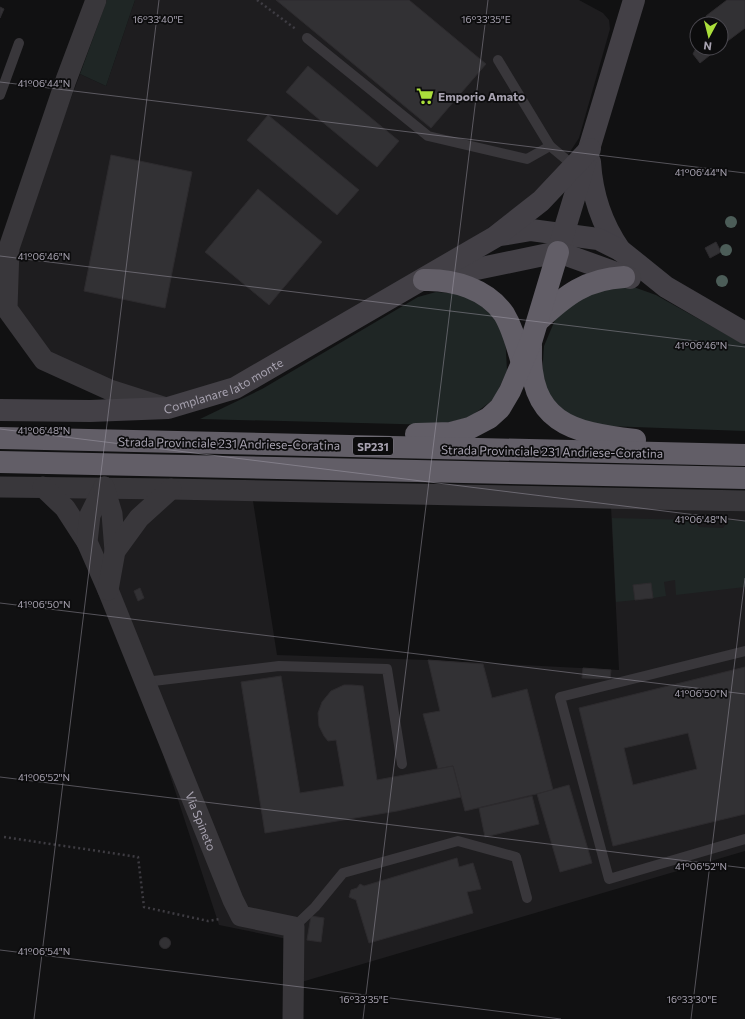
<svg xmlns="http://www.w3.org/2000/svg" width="745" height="1019" font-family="Commissioner,sans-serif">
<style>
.built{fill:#1e1d1f}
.green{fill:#1f2625}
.building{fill:#323134;stroke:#2d2b2e;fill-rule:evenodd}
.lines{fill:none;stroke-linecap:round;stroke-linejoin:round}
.path{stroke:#3e3c42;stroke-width:2.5;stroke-dasharray:2 3;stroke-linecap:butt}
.lane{stroke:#39373b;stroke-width:10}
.street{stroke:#39373b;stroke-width:21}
.secondary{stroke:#434046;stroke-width:22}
.highway{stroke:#625e67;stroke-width:22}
.tree{fill:#4c5d58}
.ticks{fill:none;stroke:#a8a3b1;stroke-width:1;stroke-opacity:0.45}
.labels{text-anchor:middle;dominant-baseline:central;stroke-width:3.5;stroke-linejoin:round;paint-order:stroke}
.shield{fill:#0c0c0d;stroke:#797680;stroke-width:1}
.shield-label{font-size:11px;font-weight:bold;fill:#a8a3b1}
.poi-label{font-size:12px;font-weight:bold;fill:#a8a3b1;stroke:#0c0c0d;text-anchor:start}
.street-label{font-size:12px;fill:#a8a3b1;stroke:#0c0c0d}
.ticks-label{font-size:10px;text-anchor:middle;fill:#a8a3b1;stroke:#0c0c0d;stroke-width:3.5;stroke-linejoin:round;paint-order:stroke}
</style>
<rect width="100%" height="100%" fill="#111112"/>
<g class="built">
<path d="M135,0H579L603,13L609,20L610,29L579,138L551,181L487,229L349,314L216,387L159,399L47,354L14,306V265L34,197L80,74L106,86Z"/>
<path d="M42,495L253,501L277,655L428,660L619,670L611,507L745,512V851L288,986L287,939L219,925L148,708L86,562L62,514Z"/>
</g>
<g class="green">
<path d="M107,0H135L106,86L80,74Z"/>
<path d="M628,285L656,295L745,345V431L606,426L573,418L550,399L542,375L544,346L555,320L574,298Z"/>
<path d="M436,292L462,294L491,309L505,333L507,371L494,399L470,417L438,425L200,419L262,389L418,297Z"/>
<path d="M612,518L694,520L699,527L723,528L729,520L745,521V587L676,595L675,580L664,582L666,596L653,598L651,583L633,585L635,600L616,602Z"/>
</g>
<g class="building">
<path d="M276,0H409L486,64L431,128Z"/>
<path d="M727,0H745V28L721,46V24H707L710,22L706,16Z"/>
<path d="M0,7L4,9L0,18Z"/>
<path d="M697,46V48H719L700,63L693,54Z"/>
<path d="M308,66L399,141L377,167L286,92Z"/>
<path d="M268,115L359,190L337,215L247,140Z"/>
<path d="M111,155L192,172L165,308L84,291Z"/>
<path d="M258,189L322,242L269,305L205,252Z"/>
<path d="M716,242L721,252L710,258L705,248Z"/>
<path d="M651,583L653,598L635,600L633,585Z"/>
<path d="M140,588L144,598L138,601L134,591Z"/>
<path d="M428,660L483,664L492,698L527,689L553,790L465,811L453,766L438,769L423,714L440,711Z"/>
<path d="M745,667V814L613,846L579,708ZM688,733L697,769L633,785L624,748Z"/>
<path d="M583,668L611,670L610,679L582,678Z"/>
<path d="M281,676L300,793L344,786L336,740L328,741L324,736L319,726L318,713L322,702L331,691L344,685H352L363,686L377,780L453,766L461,797L397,811L265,833L241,682Z"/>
<path d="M569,785L592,863L560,872L537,794Z"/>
<path d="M532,796L539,824L485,837L479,808Z"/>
<path d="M457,858L459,867L473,863L481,889L467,892L473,913L369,943L356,900L349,897L351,890L357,888L360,884L364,886Z"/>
<path d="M311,916L324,918L321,942L307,940Z"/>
<circle cx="165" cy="943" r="5.5"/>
</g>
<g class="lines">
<g class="path">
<path d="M257,0L297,30"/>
<path d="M4,837L138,857L144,907L208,921L220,919"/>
</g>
<g class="lane">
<path d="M307,38L428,136L527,159L550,146"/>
<path d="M498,60L550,146L574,166"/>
<path d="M0,95L19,43"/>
<path d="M745,651L560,697L609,879L745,839"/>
<path d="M145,682L279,666L387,669L402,764"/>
<path d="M294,927L315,907L343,873L458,841L516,857L527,898"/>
</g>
<g class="street">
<path d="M96,0L66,80L9,248L7,309L44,360L110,390L163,407"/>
<path d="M0,487L171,489L745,501"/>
<path d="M43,487L65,508L87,542"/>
<path id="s1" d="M104,487L90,515L87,542L108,590L233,900L241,916L294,927L293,1019"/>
<path d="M104,487L112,514L115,551"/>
<path d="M108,590L115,551L139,518L171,489"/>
</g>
<g class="secondary">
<path d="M590,162C592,194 601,223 620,250"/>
<path d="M501,235L531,230L598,239L620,250L666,287L745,333"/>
<path d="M559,248L634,0"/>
<path d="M438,277L558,252L630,278"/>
<path id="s2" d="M0,410L90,411L168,408L235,388L495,237L541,201L590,149"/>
</g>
<g class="highway">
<path d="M424,280C453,279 487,289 504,314C513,329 517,346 522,363"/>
<path d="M539,320C566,295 586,279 624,277"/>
<path d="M531,346C528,422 571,433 635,440"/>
<path d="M416,434L451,433L470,428L489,418L500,408L510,391L531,342L558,252"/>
<path d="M0,438L745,455"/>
<path d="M0,462L745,478"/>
</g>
</g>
<g class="tree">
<circle cx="731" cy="222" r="6"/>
<circle cx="726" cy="250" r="6"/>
<circle cx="722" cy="281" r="6"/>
</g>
<path class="ticks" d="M0,82L745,173M0,256L745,347M0,429L745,521M0,603L745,694M0,777L745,868M0,950L561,1019M34,1019L159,0M363,1019L488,0M691,1019L745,578"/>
<defs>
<g id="supermarket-bare" transform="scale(1.38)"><path d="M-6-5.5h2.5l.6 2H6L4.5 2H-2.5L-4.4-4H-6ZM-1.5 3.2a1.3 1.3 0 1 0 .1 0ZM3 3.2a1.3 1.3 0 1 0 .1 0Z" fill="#abdf3b" stroke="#0c0c0d" stroke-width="2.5" paint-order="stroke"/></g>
</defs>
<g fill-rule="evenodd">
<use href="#supermarket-bare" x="425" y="96"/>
</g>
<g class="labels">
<rect class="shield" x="353" y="437" width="40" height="18" rx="3"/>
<g class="shield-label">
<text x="373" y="446">SP231</text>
</g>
<g class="poi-label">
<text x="438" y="96">Emporio Amato</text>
</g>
<g class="street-label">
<text stroke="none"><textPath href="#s2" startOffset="228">Complanare lato monte</textPath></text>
<text transform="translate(229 443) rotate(1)">Strada Provinciale 231 Andriese-Coratina</text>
<text transform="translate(552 451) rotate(1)">Strada Provinciale 231 Andriese-Coratina</text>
<text stroke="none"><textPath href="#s1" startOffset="360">Via Spineto</textPath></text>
</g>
</g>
<g class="ticks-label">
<text x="158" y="23">16°33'40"E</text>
<text x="486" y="23">16°33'35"E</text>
<text x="44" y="87">41°06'44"N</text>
<text x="701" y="176">41°06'44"N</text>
<text x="44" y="260">41°06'46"N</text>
<text x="701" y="349">41°06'46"N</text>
<text x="44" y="434">41°06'48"N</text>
<text x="701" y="523">41°06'48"N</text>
<text x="44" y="608">41°06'50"N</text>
<text x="701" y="697">41°06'50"N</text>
<text x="44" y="781">41°06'52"N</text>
<text x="701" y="870">41°06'52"N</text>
<text x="44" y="955">41°06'54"N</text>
<text x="364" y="1003">16°33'35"E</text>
<text x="692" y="1003">16°33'30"E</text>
</g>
<g transform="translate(709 36) rotate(187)"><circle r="19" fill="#0c0c0d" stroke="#4a484f"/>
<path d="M0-3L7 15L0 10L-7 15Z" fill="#abdf3b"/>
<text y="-6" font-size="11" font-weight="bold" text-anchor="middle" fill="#a8a3b1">N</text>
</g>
</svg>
